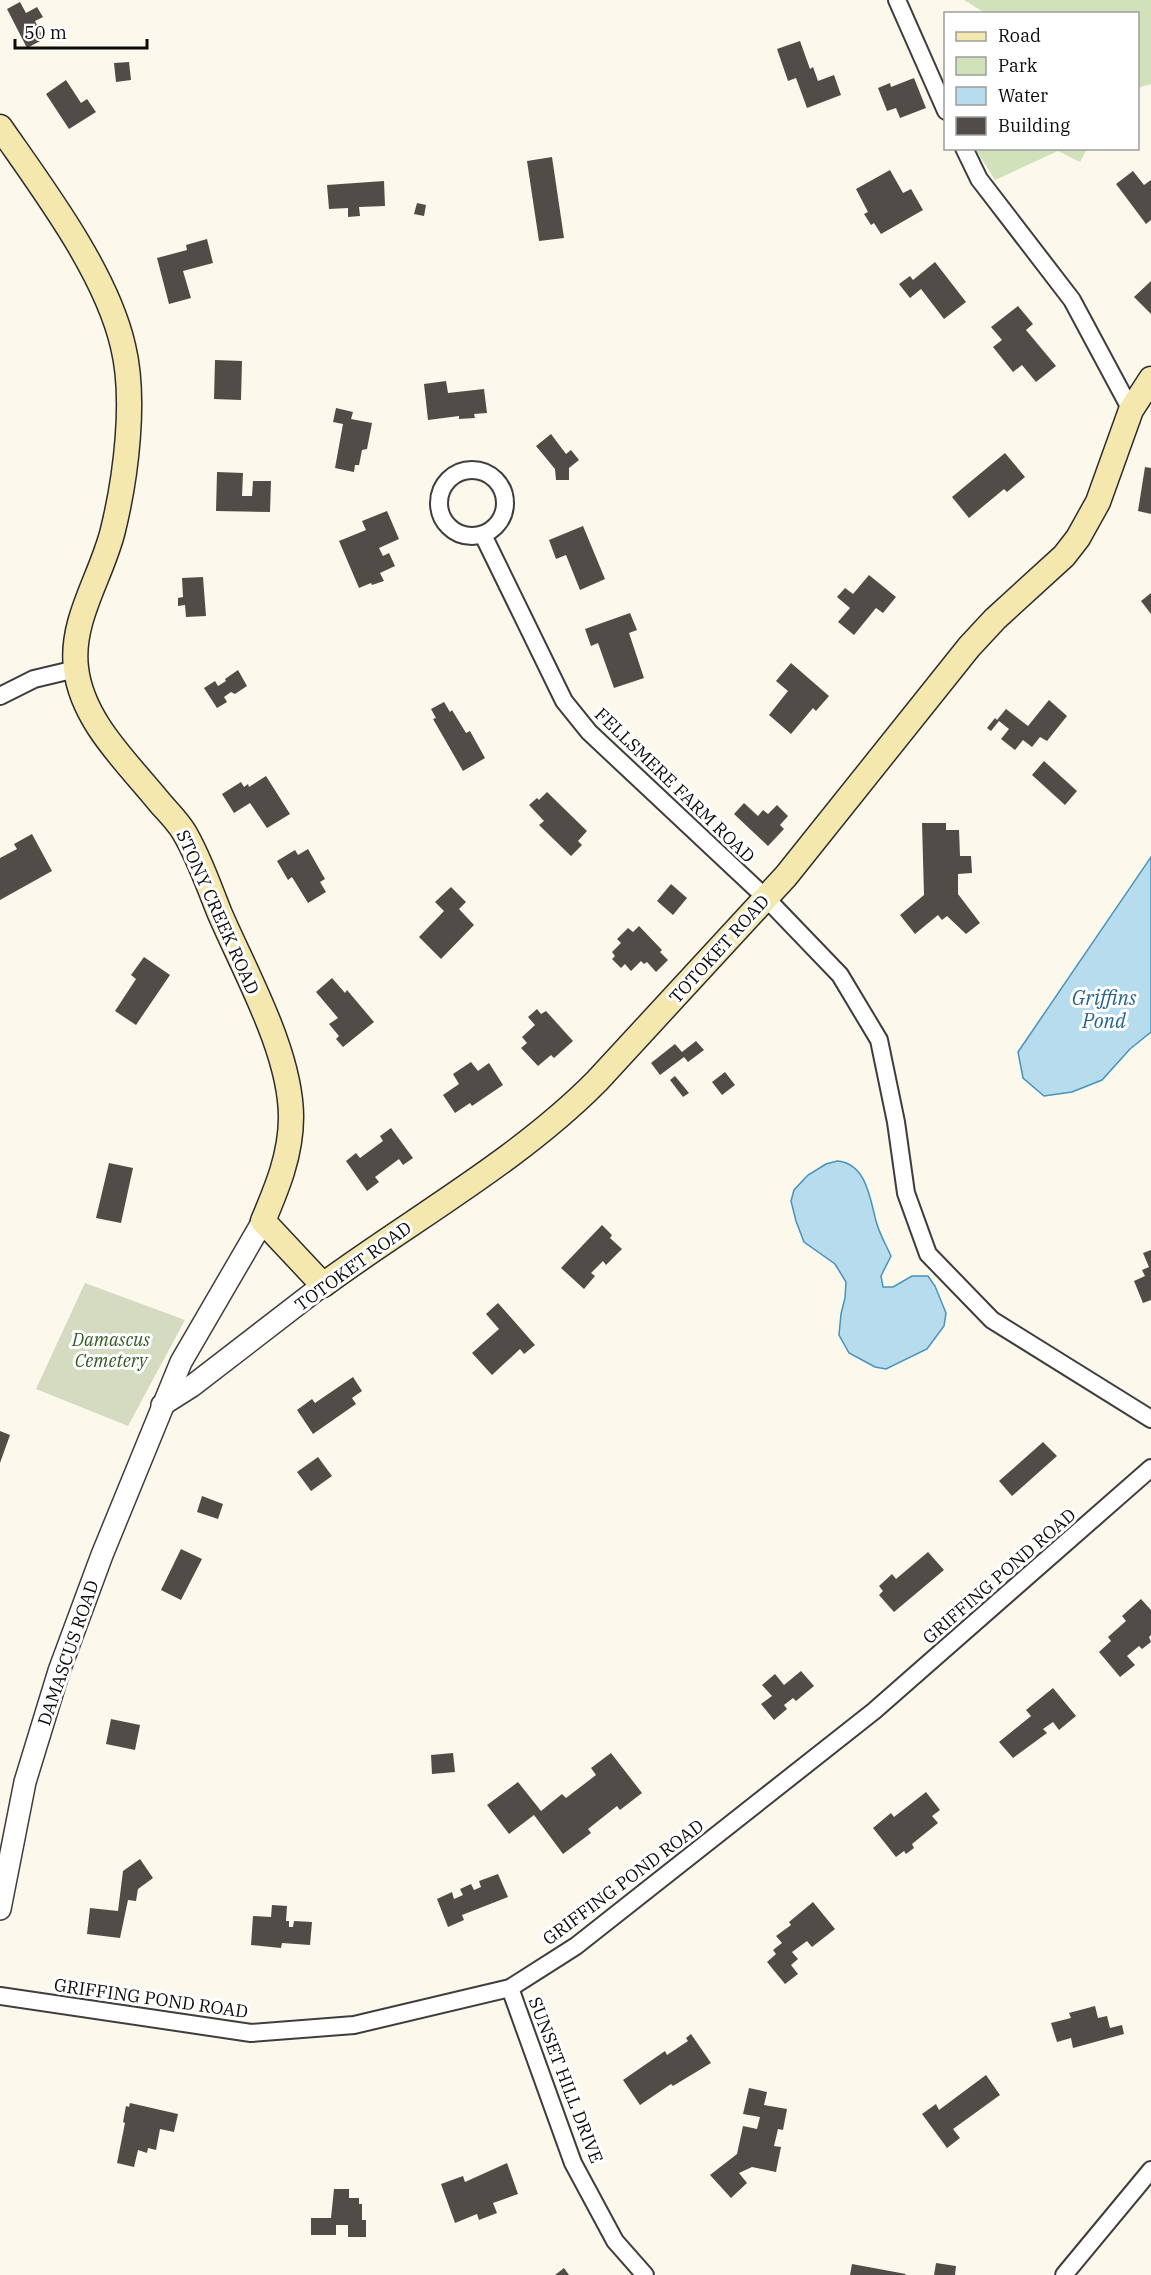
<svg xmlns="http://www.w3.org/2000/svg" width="1151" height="2275" font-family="'IBM Plex Serif',serif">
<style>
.green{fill:#d1e2ba}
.cemetery{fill:#d4dbc0}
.water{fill:#b7dced;stroke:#4893ba;stroke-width:1.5}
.building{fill:#524c49}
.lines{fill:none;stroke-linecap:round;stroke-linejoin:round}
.minor-casing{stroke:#3e3e3e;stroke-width:20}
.tertiary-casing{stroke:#3e3e3e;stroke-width:24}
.secondary-casing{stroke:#2d2d2d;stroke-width:27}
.minor{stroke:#fff;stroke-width:16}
.tertiary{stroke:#fff;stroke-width:21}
.secondary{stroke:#f4e8af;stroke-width:24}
.labels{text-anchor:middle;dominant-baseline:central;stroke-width:6;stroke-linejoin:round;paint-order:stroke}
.street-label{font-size:18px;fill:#0b0b0b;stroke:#fff}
.park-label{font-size:18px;font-style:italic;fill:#335925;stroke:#fff}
.water-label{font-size:20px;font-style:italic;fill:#26648b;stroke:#fff}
</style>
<rect width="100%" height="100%" fill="#fcf8eb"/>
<g class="green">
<path d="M964,0H1151V84L1138,88V14L985,13Z"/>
<path d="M978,149L1087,148V149L1080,162L1058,151L995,180L976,150Z"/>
</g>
<path class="cemetery" d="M85,1283L185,1320L128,1426L36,1389Z"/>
<g class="water">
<path d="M1151,857V1032L1130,1049L1102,1080L1072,1092L1044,1096L1023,1078L1018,1052Z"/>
<path d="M837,1161C866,1163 870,1198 876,1221C879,1233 886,1245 891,1256L881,1276L883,1287H893L912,1276H928L935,1286L946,1313L944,1326L927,1349L886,1369L875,1367L849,1353L839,1335L841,1314L845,1298L846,1282L835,1264L804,1242L796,1221L791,1201L794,1190L808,1175L826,1164Z"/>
</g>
<g class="building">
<path d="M20,2L26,13L37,7L43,17L35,21L44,39L27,48L7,9Z"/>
<path d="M800,41L810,69L813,67L818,81L834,75L841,95L807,108L796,78L788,81L777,49Z"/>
<path d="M129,62L131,80L116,82L114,63Z"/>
<path d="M914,78L926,108L900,118L896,108L887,111L878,88L890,83L891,87Z"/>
<path d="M66,80L81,103L87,99L96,112L69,129L46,94Z"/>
<path d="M552,157L564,238L539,241L527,161Z"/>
<path d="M890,170L903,193L911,189L923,210L881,234L874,223L871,225L864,214L868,212L856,189Z"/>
<path d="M1133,171L1144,185L1151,180V220L1146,224L1116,184Z"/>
<path d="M384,181L385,206L359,207L360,216L348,217V208L329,209L327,185Z"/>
<path d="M417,203L426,205L424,216L414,214Z"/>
<path d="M207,239L213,263L183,271L191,298L169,304L157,258L187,250L186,245Z"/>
<path d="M935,262L966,302L944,319L921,289L910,298L899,284L910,276L913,280Z"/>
<path d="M1151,281V314L1134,297Z"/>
<path d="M1018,306L1033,324L1026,330L1056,366L1036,382L1022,365L1013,372L993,347L1002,340L991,327Z"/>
<path d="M215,360L242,361L241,400L214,399Z"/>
<path d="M446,381L448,393L484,389L487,413L474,414L475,418L459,419V416L428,420L424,384Z"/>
<path d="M336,408L353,412L351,419L372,423L367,449L362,450L359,465H355L354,472L335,468L343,424L333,422Z"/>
<path d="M551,434L566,454L571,450L579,460L569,468V480H556L555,469L536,446Z"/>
<path d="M1005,453L1025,477L1007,492L1004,489L969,518L952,497Z"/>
<path d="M1145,467L1151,468V514L1138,511Z"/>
<path d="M217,472L243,473L242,496H252L253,481H271L270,512L216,511Z"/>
<path d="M387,511L399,539L379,548L383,556L389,553L395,566L380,573L384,581L372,585L371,583L359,588L339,541L366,530L362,521Z"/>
<path d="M583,526L605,579L580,590L566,555L556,559L549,540Z"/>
<path d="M869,575L896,597L883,613L876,608L854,635L838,622L850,608L837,597L845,588L853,594Z"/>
<path d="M203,577L206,616L186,617L185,605L178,606V598L183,597L182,578Z"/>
<path d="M1151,593V614L1141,601Z"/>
<path d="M630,613L637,630L629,633L644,678L614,688L598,643L591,646L585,629Z"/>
<path d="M791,663L829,696L816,711L813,708L791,734L769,715L788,691L776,681Z"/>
<path d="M238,670L247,686L235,694L231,692L224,697L227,702L217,708L204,688L215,681L218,686L226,681L225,679Z"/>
<path d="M1049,700L1067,716L1047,741L1040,737L1032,747L1023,740L1015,750L1001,739L1009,729L999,721L991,731L987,728L995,718L997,720L1006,709L1028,726Z"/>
<path d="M444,702L450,712L452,710L466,733L470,731L485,758L463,771L433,719L436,718L431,709Z"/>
<path d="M1044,761L1077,791L1065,805L1032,775Z"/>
<path d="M266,776L290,814L267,828L250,803L234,813L222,794L241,782L244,787L248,784L249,787Z"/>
<path d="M547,792L587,831L578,841L582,845L571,856L539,825L544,821L529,805L537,798L539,800Z"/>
<path d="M744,803L758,816L763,810L768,814L777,805L788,816L780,825L784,829L768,846L734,814Z"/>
<path d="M922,823H946V830H959L960,856H971L972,873L958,874V894L980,923L966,934L947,916L942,920L938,915L915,934L900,915L924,895Z"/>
<path d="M32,834L52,871L0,900V858L17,849L14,844Z"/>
<path d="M308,849L325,879L320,882L326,892L308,903L292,877L288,880L277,861L295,850L298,855Z"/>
<path d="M671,884L687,898L673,915L657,901Z"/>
<path d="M451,887L466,902L459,909L474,925L441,959L419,937L444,911L435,902Z"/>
<path d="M639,926L662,950L660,952L668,960L656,972L647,962L644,964L641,961L631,971L625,964L621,968L612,959L615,956L612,952L621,943L617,939L628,928L633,932Z"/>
<path d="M144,957L170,975L136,1025L115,1011L136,979L131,975Z"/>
<path d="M332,978L345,993L347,990L374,1022L343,1047L336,1039L339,1036L329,1024L338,1018L316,992Z"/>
<path d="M537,1009L541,1014L546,1011L573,1041L554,1058L551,1055L538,1066L521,1048L527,1043L522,1037L535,1025L528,1017Z"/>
<path d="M696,1041L704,1050L688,1062L684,1057L660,1075L651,1063L675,1044L682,1052Z"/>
<path d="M471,1062L478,1071L489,1063L503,1085L472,1106L470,1103L455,1113L443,1095L459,1084L453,1074Z"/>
<path d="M725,1072L735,1085L722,1095L712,1082Z"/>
<path d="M675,1076L689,1093L683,1097L670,1080Z"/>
<path d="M391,1128L413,1158L403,1165L399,1159L375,1177L379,1182L367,1191L346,1161L356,1153L360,1158L383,1141L380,1136Z"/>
<path d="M109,1163L133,1168L121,1223L96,1218Z"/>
<path d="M602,1225L612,1235L610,1238L622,1249L606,1265L603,1261L591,1273L595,1276L584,1289L561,1268Z"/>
<path d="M1151,1250V1300L1143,1303L1134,1281L1145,1276L1142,1270L1149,1267L1143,1253Z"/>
<path d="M498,1303L535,1345L524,1354L520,1349L492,1375L472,1353L499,1329L486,1314Z"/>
<path d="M353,1377L362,1391L352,1398L356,1404L313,1434L297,1410L312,1399L315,1403Z"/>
<path d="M0,1431L10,1435L0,1463Z"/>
<path d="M1043,1442L1057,1456L1012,1496L999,1481Z"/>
<path d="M318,1457L332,1476L311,1491L297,1472Z"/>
<path d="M202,1496L223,1504L218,1519L197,1512Z"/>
<path d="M181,1549L202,1559L181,1600L161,1590Z"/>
<path d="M928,1552L944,1570L894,1612L879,1595L883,1591L879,1586L892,1574L896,1579Z"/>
<path d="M1141,1599L1151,1610V1635L1149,1637L1151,1642L1142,1649L1139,1646L1127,1656L1135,1665L1120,1677L1099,1652L1111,1641L1108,1637L1126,1621L1122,1616Z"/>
<path d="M801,1671L814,1686L796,1701L793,1698L784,1705L787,1709L774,1720L761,1704L772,1696L762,1685L775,1674L784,1685Z"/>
<path d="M1053,1688L1076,1716L1059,1730L1053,1722L1043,1729L1047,1733L1013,1758L999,1742L1031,1716L1026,1710Z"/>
<path d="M111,1719L140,1725L135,1750L106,1744Z"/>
<path d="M453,1753L455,1772L432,1774L431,1755Z"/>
<path d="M611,1753L642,1793L620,1810L617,1806L588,1829L591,1833L563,1854L534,1815L509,1834L487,1805L518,1782L541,1811L562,1794L566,1798L596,1775L591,1768Z"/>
<path d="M926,1792L940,1810L932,1816L938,1823L912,1844L914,1848L906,1854L904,1851L896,1857L873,1828L891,1813L894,1817Z"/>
<path d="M140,1859L153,1878L138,1889L136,1901L128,1900L120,1938L87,1934L90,1908L118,1911L123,1871Z"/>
<path d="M498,1874L508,1897L462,1915L464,1920L448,1927L437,1899L452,1892L454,1899L463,1895L460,1889L471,1884L474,1890L481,1887L479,1881Z"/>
<path d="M813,1902L835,1929L812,1947L807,1941L792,1952L798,1959L791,1965L798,1974L785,1984L767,1962L776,1954L773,1950L782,1943L776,1936L791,1925L789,1922Z"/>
<path d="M272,1905L287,1906L286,1921H289V1927H293L294,1921L312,1922L310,1945L282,1943L281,1948L251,1945L253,1916L271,1917Z"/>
<path d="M1095,2006L1098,2018L1107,2016L1110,2028L1122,2025L1124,2034L1073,2048L1071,2038L1057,2042L1051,2023L1071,2018L1069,2013Z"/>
<path d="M691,2034L711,2063L673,2086L671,2084L640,2105L623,2080L665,2051L667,2055L688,2041L686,2038Z"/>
<path d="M986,2075L1000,2095L953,2129L960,2138L947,2148L922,2114L936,2104L939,2110Z"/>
<path d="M749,2088L767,2092L764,2105L787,2109L783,2130L778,2129L774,2146L781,2147L776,2172L752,2167L739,2173L747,2183L731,2198L710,2175L737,2154L743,2126L757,2129L760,2117L743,2114Z"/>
<path d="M130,2103L178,2114L174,2132L160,2129L156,2150L148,2148L147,2153L138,2150L134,2167L117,2163L125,2123L123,2122L126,2106L129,2107Z"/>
<path d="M507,2163L518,2194L493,2203L497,2213L479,2220L477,2214L455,2223L441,2184L463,2176L465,2182Z"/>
<path d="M334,2189H349V2198H359V2204H362V2220H366V2237H348V2225H336V2235H311V2218H331Z"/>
<path d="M936,2263L956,2266L955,2275H934Z"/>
<path d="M852,2264L906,2274L905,2275H850Z"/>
<path d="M564,2268L569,2275H555Z"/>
</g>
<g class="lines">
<g class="minor-casing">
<g id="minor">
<path d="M897,0L946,111"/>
<path d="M964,148L979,179L1072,300L1131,410"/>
<circle cx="472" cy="503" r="33"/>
<path d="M483,535L564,701L589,732L766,898L840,975L879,1040L896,1122L906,1193L928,1254L992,1320L1151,1419"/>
<path d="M0,696L34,679L76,669"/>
<path d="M510,1988L573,2163L615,2241L645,2275"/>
<path d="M0,1996L251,2033L354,2025L510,1988L576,1946L874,1711L1151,1468"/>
<path d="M1064,2275L1151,2170"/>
</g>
</g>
<g class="tertiary-casing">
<g id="tertiary">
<path d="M162,1405L192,1386L323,1285"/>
<path d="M0,1909L25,1782L59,1671L102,1555L181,1362L263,1221"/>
</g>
</g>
<g class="secondary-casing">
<path id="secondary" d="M0,127C43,189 106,272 123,346C136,399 126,477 113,530C102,576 70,620 76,668C82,722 129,764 161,804C169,813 178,822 184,832C199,857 209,887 220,914C246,974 291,1053 291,1117C291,1155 277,1188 263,1221L323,1285C413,1219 519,1160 597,1081L786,876L969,647L995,619L1064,556L1078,538L1098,502L1131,410L1151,379"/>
</g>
<use href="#minor" class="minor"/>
<use href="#tertiary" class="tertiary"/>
<use href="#secondary" class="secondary"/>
</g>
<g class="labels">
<g class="street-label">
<text transform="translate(675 785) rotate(44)">FELLSMERE FARM ROAD</text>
<text transform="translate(218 912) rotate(66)">STONY CREEK ROAD</text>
<text transform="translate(719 949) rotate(-48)">TOTOKET ROAD</text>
<text transform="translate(353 1266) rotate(-36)">TOTOKET ROAD</text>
<text transform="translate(999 1576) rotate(-41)">GRIFFING POND ROAD</text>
<text transform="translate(68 1653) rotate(-71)">DAMASCUS ROAD</text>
<text transform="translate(623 1882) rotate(-37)">GRIFFING POND ROAD</text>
<text transform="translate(151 1998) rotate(8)">GRIFFING POND ROAD</text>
<text transform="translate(566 2080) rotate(69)">SUNSET HILL DRIVE</text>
</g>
<g class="park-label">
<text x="111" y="1339">Damascus<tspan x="111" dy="21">Cemetery</tspan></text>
</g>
<g class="water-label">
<text x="1104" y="997">Griffins<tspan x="1104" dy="23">Pond</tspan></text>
</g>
</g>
<rect x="944" y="12" width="195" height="138" fill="#ffffff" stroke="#9d9d9d" stroke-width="1.5"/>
<rect x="956" y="32" width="30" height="9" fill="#f4e8af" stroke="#9d9d9d" stroke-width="1.5"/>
<text x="998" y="42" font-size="18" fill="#0b0b0b">Road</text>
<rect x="956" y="57" width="30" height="18" fill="#d1e2ba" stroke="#9d9d9d" stroke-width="1.5"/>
<text x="998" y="72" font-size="18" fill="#0b0b0b">Park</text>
<rect x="956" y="87" width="30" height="18" fill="#b7dced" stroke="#9d9d9d" stroke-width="1.5"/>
<text x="998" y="102" font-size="18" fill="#0b0b0b">Water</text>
<rect x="956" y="117" width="30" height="18" fill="#524c49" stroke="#9d9d9d" stroke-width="1.5"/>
<text x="998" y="132" font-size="18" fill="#0b0b0b">Building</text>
<path d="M15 39v9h132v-9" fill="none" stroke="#0b0b0b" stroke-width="3"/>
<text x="24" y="39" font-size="18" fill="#0b0b0b" stroke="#ffffff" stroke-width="4.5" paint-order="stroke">50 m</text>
</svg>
